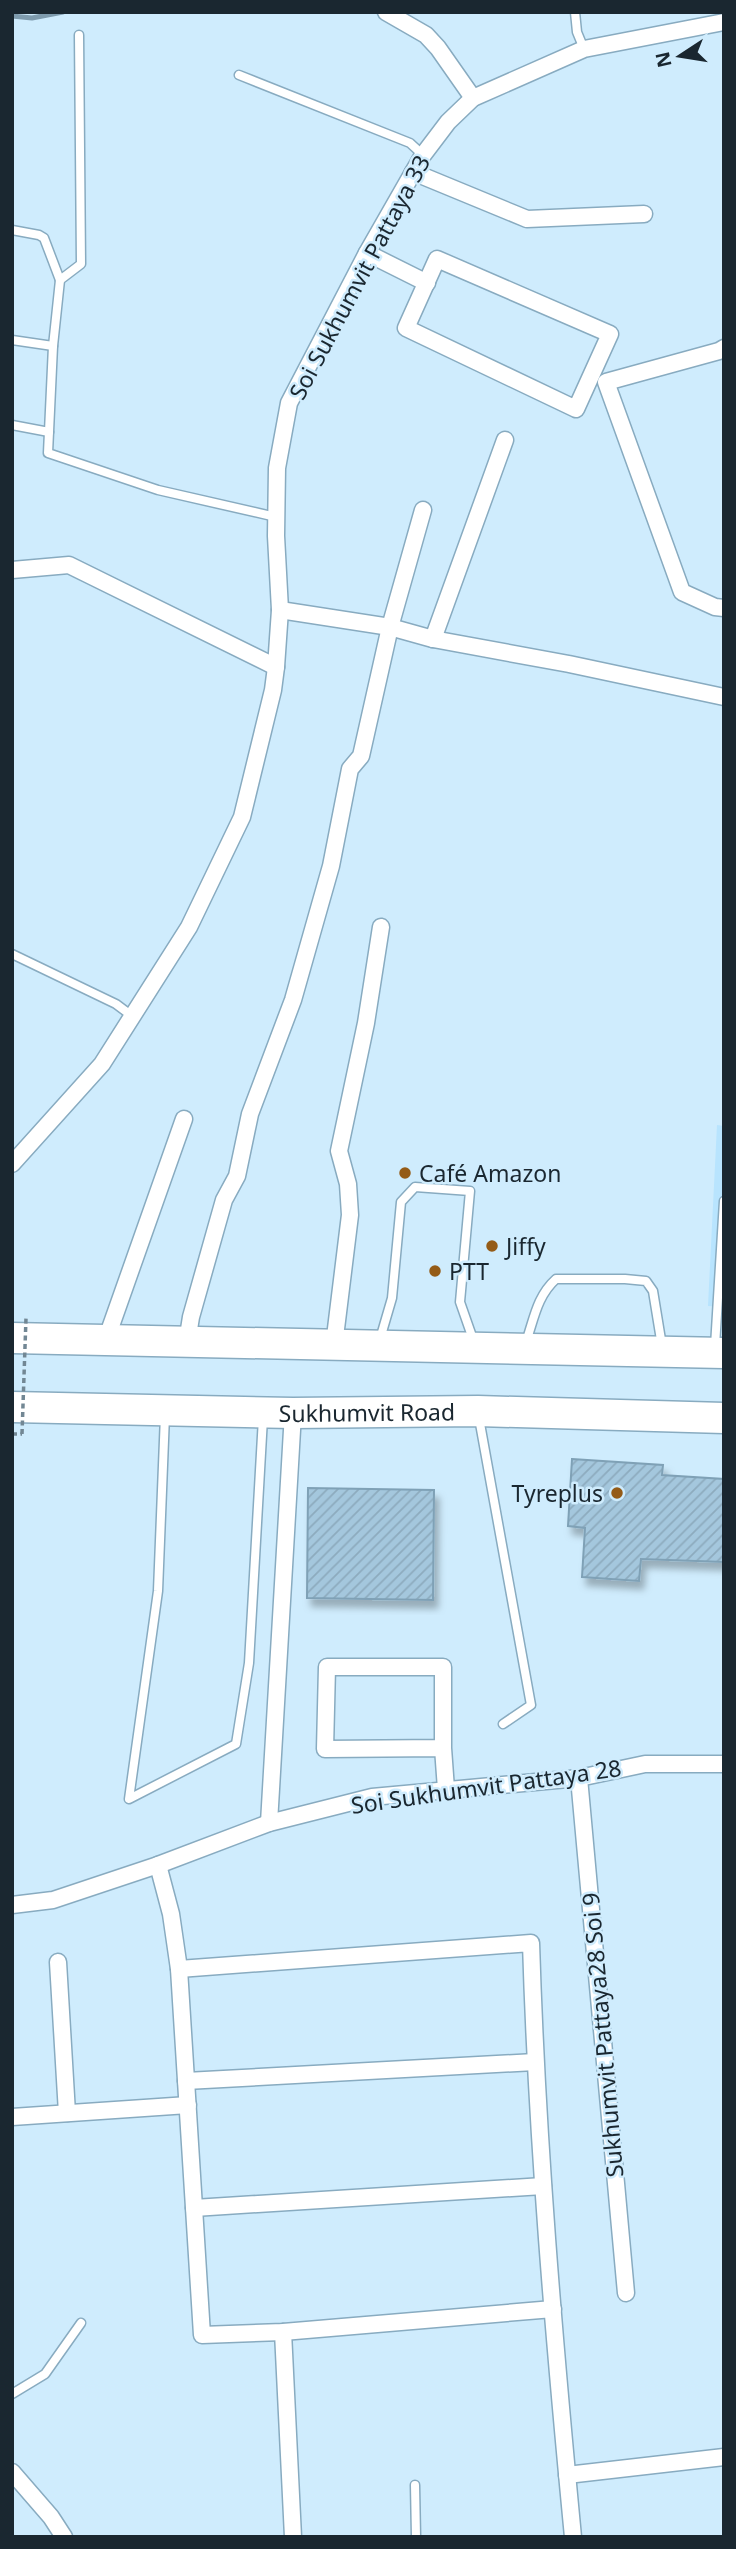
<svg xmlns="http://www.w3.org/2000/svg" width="736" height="2549" font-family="'Noto Sans',sans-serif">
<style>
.built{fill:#b8e4fe}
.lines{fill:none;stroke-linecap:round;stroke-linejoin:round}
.stream{stroke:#7e9bad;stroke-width:5}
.building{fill:url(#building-hatch);stroke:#7fa1b6;stroke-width:2;filter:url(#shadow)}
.lane-casing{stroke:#88abc0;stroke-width:11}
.street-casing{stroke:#88abc0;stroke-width:19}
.highway-casing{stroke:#88abc0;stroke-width:33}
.path{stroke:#728794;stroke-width:3.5;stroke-dasharray:5 3.5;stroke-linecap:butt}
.lane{stroke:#fff;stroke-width:8}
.street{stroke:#fff;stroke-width:16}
.highway{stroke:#fff;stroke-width:30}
.path-bridge{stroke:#728794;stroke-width:3.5;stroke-dasharray:5 3.5;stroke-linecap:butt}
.poi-dot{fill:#945b17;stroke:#cfecfd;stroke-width:2.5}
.labels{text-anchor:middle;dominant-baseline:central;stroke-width:5;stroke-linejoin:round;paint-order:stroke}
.street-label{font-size:23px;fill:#1a2730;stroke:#cfecfd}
.poi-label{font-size:23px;fill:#1a2730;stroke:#cfecfd;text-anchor:start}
</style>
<defs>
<pattern id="building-hatch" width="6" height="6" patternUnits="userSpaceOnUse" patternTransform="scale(1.75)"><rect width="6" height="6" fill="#a4c7dd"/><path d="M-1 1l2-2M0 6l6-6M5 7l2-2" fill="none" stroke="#8dabbe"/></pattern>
<filter id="shadow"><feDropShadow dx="4.5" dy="8" stdDeviation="3.5" flood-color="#0004"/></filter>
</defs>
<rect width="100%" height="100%" fill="#cfecfd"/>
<path class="built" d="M717,1125L724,1126V1307L708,1306Z"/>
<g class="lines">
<path class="stream" d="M12,16L32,18L63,12"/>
</g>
<g class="building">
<path d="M572,1459L663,1465L662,1475L724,1479V1562L641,1559L639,1581L582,1577L585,1528L568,1526Z"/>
<path d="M308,1488L434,1490L433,1600L307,1598Z"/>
</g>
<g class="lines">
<g class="lane-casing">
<g id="lane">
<path d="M575,12L577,32L584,49"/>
<path d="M79,35L81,264L60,280L53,346L48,453L158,490L276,517"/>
<path d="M239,75L410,143L423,155"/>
<path d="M12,230L39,235L44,238L60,280"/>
<path d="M12,340L53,346"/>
<path d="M12,425L49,432"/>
<path d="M12,954L116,1004L132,1016"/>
<path d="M380,1339L392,1298L401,1202L415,1187L470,1191L460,1302L474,1342"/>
<path d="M526,1342C534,1319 537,1296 556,1279H625L646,1281L653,1291L662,1346"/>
<path d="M715,1346L724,1201"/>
<path d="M165,1415L158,1591L129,1799L236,1744L249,1663L263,1418"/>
<path d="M479,1418L531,1705L503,1724"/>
<path d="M12,2394L45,2374L81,2323"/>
<path d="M415,2485L416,2537"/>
</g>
</g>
<g class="street-casing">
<g id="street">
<path d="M386,12L426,35L438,48L473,98"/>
<path d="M413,172L527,219L644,214"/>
<path d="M367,253L427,283"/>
<path d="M437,259L610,334L576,409L406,328Z"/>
<path d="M724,348L719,351L606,382L682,592L715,607L724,608"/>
<path d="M12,570L69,565L276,667"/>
<path d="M280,610L390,627L433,639L569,664L724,697"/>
<path d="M433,639L505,440"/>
<path d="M12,1164L102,1064L189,927L242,817L273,690L276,667L280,610L276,536L277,468L289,403L367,253L423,155L448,122L473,98L584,49L724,22"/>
<path d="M106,1340L184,1119"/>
<path d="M187,1342L191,1317L224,1200L237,1176L250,1114L293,1000L331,866L350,769L361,756L390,627L423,510"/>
<path d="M334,1345L350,1215L348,1184L339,1151L366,1023L381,927"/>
<path d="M443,1748L325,1749L327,1667H443V1748L446,1789"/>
<path d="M579,1778L626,2293"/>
<path d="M269,1823L293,1413"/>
<path d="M158,1865L171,1914L179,1969L202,2335L283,2332L553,2309"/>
<path d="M12,1905L53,1900L158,1865L269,1823L372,1797L579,1778L645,1764H724"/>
<path d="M58,1962L67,2113"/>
<path d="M179,1969L531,1943C537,2141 554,2339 573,2537"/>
<path d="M186,2081L535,2062"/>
<path d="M12,2117L188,2105"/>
<path d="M194,2208L543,2186"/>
<path d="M283,2332L293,2537"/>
<path d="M12,2472L51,2517L64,2537"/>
<path d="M567,2475L724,2457"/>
</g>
</g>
<g class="highway-casing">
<g id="highway">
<path d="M12,1338L724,1353"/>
<path id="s1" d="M12,1407L293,1413L478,1411L724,1418"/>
</g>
</g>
<path class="path" d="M12,1434H22"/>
<use href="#lane" class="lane"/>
<use href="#street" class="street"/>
<use href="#highway" class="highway"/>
<path class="path-bridge" d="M22,1434L26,1318"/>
</g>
<g class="poi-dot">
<circle cx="405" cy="1173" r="7"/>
<circle cx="492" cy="1246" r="7"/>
<circle cx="435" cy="1271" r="7"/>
<circle cx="617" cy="1493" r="7"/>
</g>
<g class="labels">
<g class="street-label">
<text transform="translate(359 277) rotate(-62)">Soi Sukhumvit Pattaya 33</text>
<text stroke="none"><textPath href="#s1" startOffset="355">Sukhumvit Road</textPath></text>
<text transform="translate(486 1786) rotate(-8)">Soi Sukhumvit Pattaya 28</text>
<text transform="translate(602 2035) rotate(-95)">Sukhumvit Pattaya28 Soi 9</text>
</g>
<g class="poi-label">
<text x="419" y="1173">Café Amazon</text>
<text x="506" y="1246">Jiffy</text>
<text x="449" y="1271">PTT</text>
<text x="603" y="1493" text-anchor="end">Tyreplus</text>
</g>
</g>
<rect width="736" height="2549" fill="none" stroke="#1a2730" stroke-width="28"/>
<g transform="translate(680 56) rotate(258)" stroke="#cfecfd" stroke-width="5" paint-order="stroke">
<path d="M0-5L12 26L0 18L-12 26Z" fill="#1a2730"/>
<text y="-10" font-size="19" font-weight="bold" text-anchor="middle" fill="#1a2730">N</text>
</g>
</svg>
